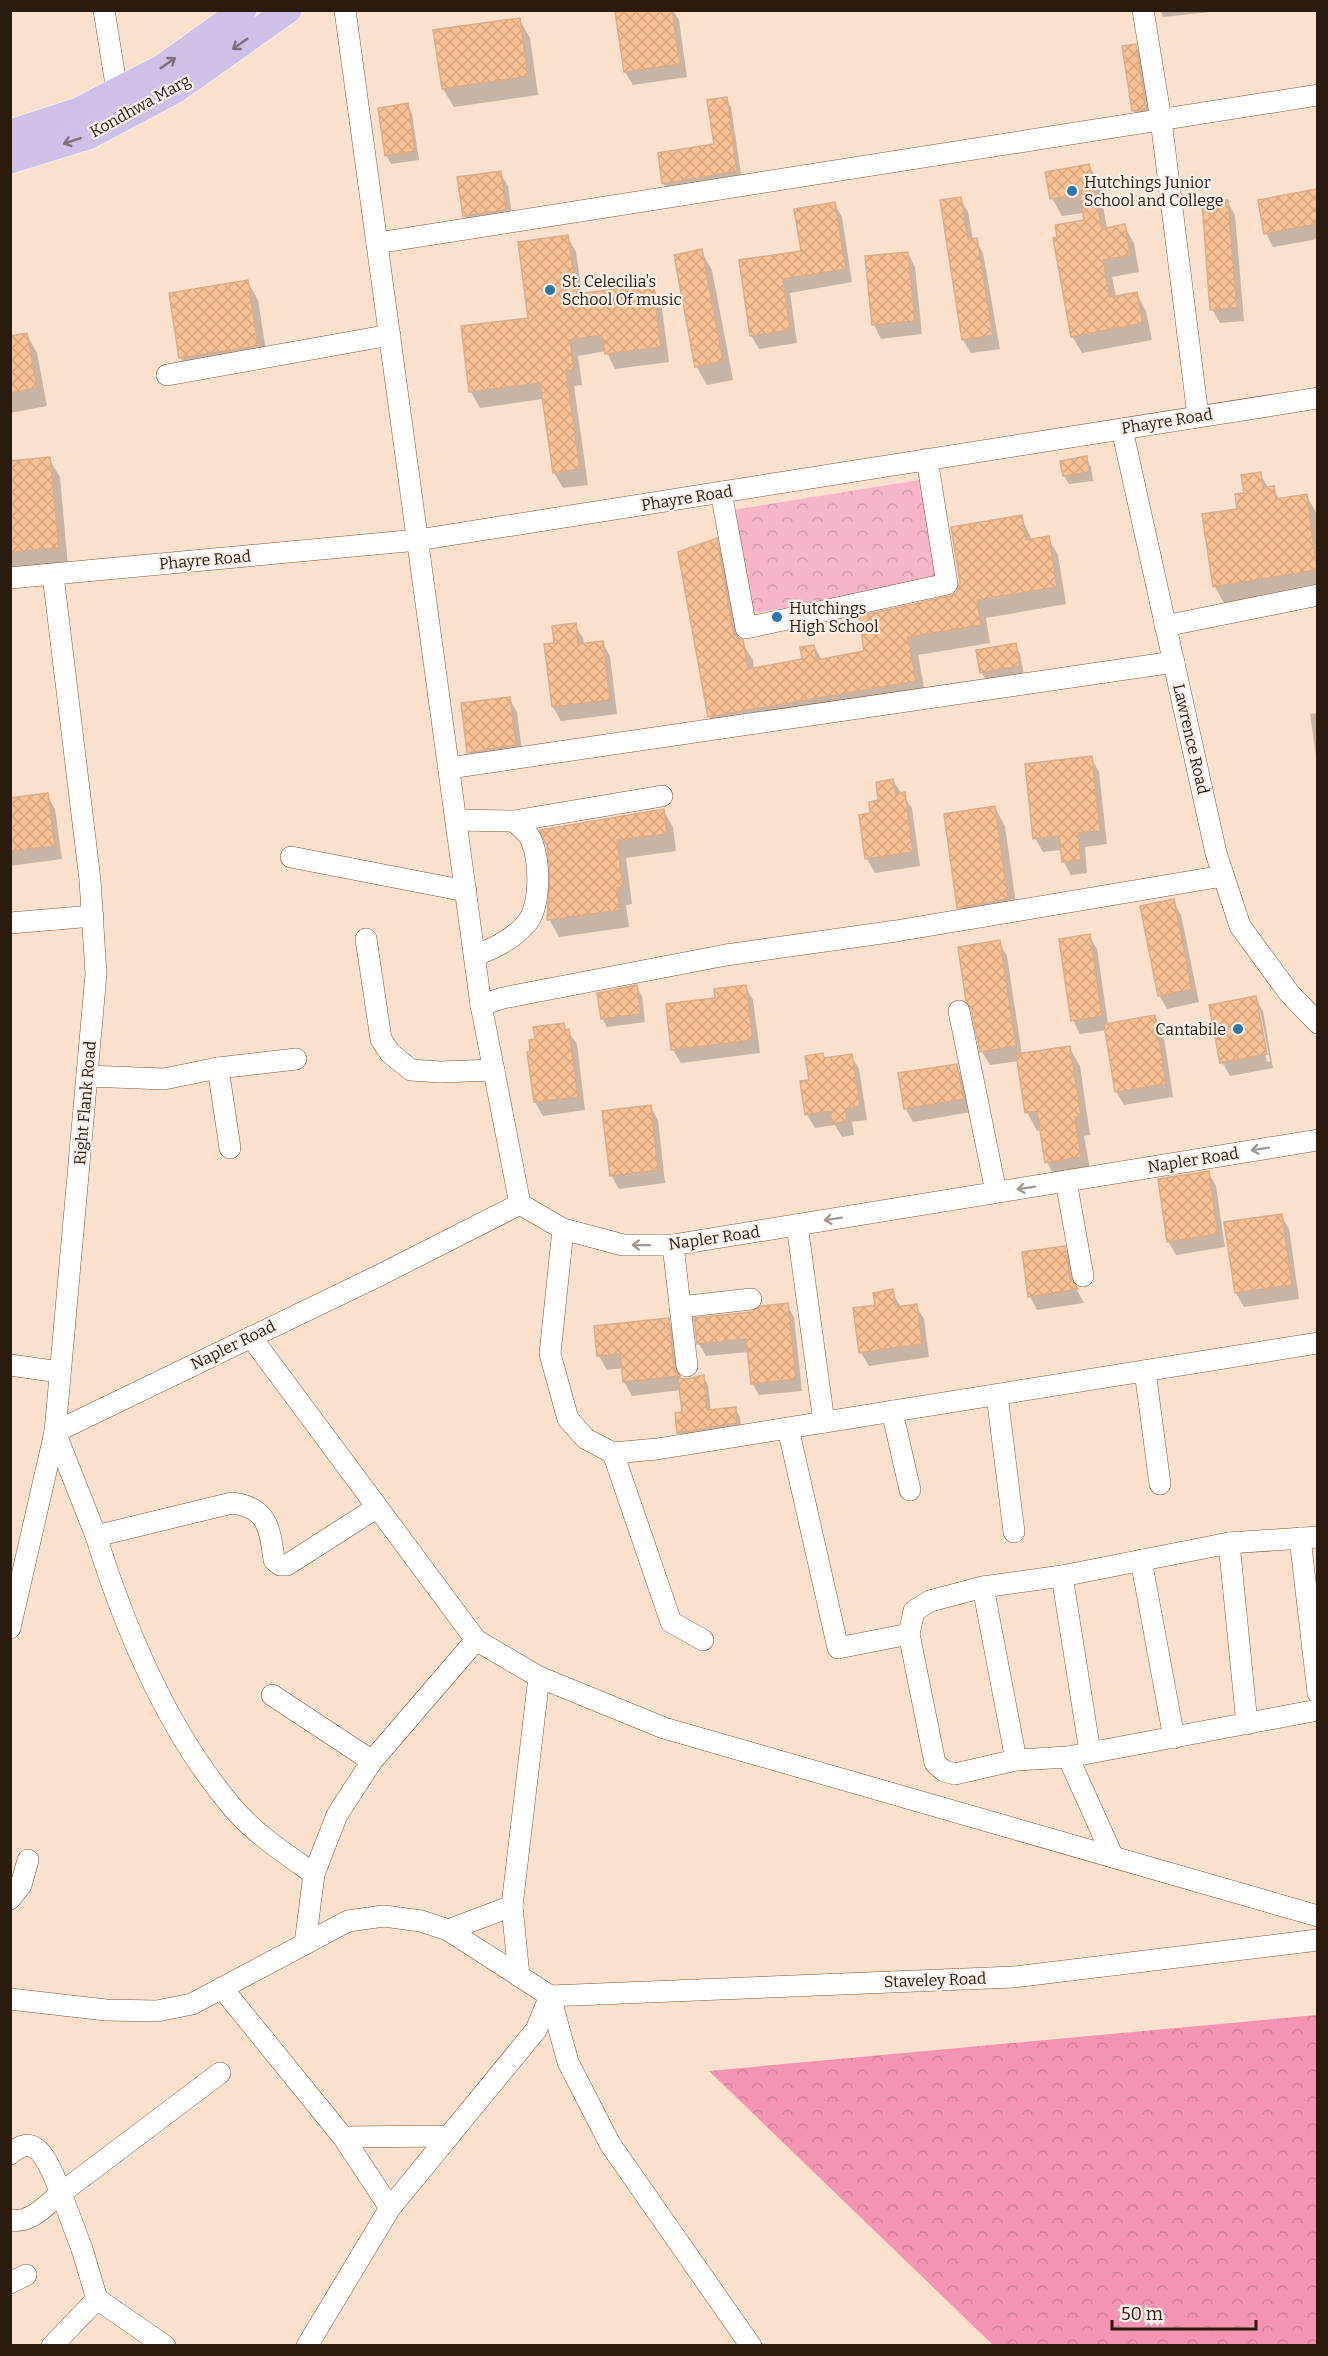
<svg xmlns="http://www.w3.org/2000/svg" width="1328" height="2356" font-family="Bitter,serif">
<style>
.forest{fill:url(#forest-crowns)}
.park{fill:url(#park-crowns)}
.shadow{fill:#0003;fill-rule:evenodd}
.building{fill:url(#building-cross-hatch);stroke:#d6ae8e;stroke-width:1.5}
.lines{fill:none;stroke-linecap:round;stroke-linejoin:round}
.minor-casing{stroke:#7a5739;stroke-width:22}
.major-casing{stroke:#fff;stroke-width:28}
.minor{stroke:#fff;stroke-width:21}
.major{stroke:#cec0e6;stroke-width:27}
.oneway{stroke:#7c6e7a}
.oneway2{stroke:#9f9893}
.poi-dot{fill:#2879aa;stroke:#faf1eb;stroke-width:2}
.labels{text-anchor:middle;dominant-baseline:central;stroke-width:4.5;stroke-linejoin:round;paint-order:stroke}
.street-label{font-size:16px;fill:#2a1b0e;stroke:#faf1eb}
.poi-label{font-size:16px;fill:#2a1b0e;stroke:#faf1eb;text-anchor:start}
</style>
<defs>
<pattern id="forest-crowns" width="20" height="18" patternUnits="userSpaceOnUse" patternTransform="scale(1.5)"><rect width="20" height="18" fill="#f395b2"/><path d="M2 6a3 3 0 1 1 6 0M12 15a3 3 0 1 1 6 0" fill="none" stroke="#d08098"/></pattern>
<pattern id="park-crowns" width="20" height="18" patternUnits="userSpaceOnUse" patternTransform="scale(1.5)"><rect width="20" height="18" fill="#f6b6c8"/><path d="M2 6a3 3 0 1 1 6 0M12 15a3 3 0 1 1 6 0" fill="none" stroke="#d39cab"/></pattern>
<pattern id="building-cross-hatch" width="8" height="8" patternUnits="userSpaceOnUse" patternTransform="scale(1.5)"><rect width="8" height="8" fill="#fac194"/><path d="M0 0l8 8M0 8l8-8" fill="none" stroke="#d6a57e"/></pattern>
</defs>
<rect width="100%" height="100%" fill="#fae1cd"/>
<path class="forest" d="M1317,2015V2345H993L709,2071Z"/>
<path class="park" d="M932,478L948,582L748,614L732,510Z"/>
<g class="shadow">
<path d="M639,10H673L679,20L687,77L633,85L625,72Z"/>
<path d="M1160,10H1219L1220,11L1163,17Z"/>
<path d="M519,19L530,38L538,95L454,107L443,89Z"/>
<path d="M1135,45L1140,54L1150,118L1139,120L1134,111L1123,47Z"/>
<path d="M726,99L731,107L742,180L669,192L663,183L715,145Z"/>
<path d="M407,105L412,114L419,160L391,164L386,155Z"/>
<path d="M1089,165L1099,183L1107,229L1124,226L1134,243L1139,272L1112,277L1116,297L1136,293L1146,311L1152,340L1082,353L1072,336L1086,222L1084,213L1062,216L1052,198Z"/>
<path d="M500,173L508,186L513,223L472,230L464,216Z"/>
<path d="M1318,191V239L1273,247L1266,233L1260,201Z"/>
<path d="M960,199L968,212L973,240H975L983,253L1000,349L971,353L963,340Z"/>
<path d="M1227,201L1235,215L1244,321L1220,323L1212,309Z"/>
<path d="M834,203L842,217L852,282L790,293L797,343L759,349L751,335L740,262L802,252Z"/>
<path d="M567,236L576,252L582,295L652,286L661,302L669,362L615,369L606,351L578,356L582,385L574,386L588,485L563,488L554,473L543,399L480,408L471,392L462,328L530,319Z"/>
<path d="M701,251L712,270L733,380L707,385L696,366Z"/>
<path d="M908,253L915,267L922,334L881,339L874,325L867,257Z"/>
<path d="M248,282L258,300L268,364L191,376L181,358L171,294Z"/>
<path d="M27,335L37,353L47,406L10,413V338Z"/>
<path d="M10,450L13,462L49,459L60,477L68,566L10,572Z"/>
<path d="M1086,458L1091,467L1093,481L1069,484L1064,476Z"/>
<path d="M1260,474L1269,489L1273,488L1280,500L1306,495L1317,514L1318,590L1225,605L1215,587L1245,494Z"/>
<path d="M1021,517L1032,540L1048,538L1058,555L1066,604L986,618L990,643L918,655L926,698L719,735L709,717L716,540L726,558L741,641L753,660L754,670L804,660L814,646L822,660L866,652L956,595Z"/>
<path d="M575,625L583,638L584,645L602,642L610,656L617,714L561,721L553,707L545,645L556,644Z"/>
<path d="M1015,645L1020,654L1024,675L987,681L981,672Z"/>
<path d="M509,698L517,712L523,759L476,766L468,752Z"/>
<path d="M1318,713V770L1310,714Z"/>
<path d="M1091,758L1099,772L1107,844L1085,847L1087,873L1071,875L1063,861L1062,850L1043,852L1035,838Z"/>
<path d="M893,781L912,808L920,866L875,873L867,859L861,816L872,814Z"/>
<path d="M47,795L55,809L62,859L10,866V800Z"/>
<path d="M995,808L1005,826L1018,918L970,926L959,907Z"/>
<path d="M663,810L673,827L676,851L626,858L632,904L626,905L629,927L559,937L549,919L552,871Z"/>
<path d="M1173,901L1181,915L1199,1002L1167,1009L1159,995Z"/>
<path d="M1089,936L1097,949L1108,1024L1155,1017L1163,1031L1173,1097L1124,1105L1116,1091L1107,1030L1080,1034L1073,1020Z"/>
<path d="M999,942L1007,956L1022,1055L1069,1047L1080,1066L1090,1135L1084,1136L1091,1175L1057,1181L1047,1162L1042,1130L1037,1131L1027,1112L1019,1061L990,1065L982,1052Z"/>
<path d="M745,986L753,1000L760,1053L681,1063L673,1050L716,999Z"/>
<path d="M636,987L642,996L645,1022L607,1027L602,1018Z"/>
<path d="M1255,998L1263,1011L1273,1068L1230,1076L1222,1062ZM1257,1010H1260L1270,1061L1267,1062Z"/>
<path d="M563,1025L577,1044L585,1110L543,1116L535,1102L529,1053H532L536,1040Z"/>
<path d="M822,1054L825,1059L851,1055L859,1069L867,1120L852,1122L854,1135L842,1137L835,1125L815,1128L807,1115L811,1081Z"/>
<path d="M956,1066L964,1080L971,1112L913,1122L905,1108Z"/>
<path d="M650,1106L658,1120L665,1183L619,1189L611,1175Z"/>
<path d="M1208,1172L1216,1186L1225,1247L1176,1255L1168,1241Z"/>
<path d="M1281,1215L1289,1229L1299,1299L1244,1307L1236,1293L1226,1223Z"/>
<path d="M1064,1247L1072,1261L1077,1290L1084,1303L1037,1310L1030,1296Z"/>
<path d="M892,1291L901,1308L916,1306L924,1319L929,1357L869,1366L861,1353L877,1306Z"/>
<path d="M787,1305L794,1317L802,1391L759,1395L752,1383L749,1352L706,1356L699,1344L696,1320L753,1313Z"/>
<path d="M668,1320L676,1333L681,1379L703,1377L708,1385L711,1411L735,1408L740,1417L741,1432L684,1441L678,1432L684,1414L681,1390L632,1396L624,1382L623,1368L607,1370L599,1356Z"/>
</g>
<g class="building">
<path d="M629,10H672L680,64L624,72L615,12Z"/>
<path d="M520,18L528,76L442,89L433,30Z"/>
<path d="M1136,44L1146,109L1132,111L1122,46Z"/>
<path d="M727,97L737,171L662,184L658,153L714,144L707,100Z"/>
<path d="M408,103L415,151L385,156L378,108Z"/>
<path d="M1089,164L1102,229L1125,224L1130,255L1103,260L1110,297L1137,292L1143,323L1071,337L1053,238L1057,237L1055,225L1084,220L1080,195L1050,199L1045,172Z"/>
<path d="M501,171L506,210L463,216L457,177Z"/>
<path d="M1317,189V224L1264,234L1258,200Z"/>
<path d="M961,197L968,239L977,238L993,335L962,340L940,200Z"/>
<path d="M1228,200L1237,308L1210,310L1202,202Z"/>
<path d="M835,202L846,269L783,279L790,330L750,336L739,260L801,251L794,209Z"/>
<path d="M568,235L577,294L653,284L661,347L605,354L602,335L570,340L574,370L566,371L580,469L553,473L540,383L469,392L461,326L528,318L518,242Z"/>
<path d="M702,249L723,361L695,367L674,255Z"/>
<path d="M908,252L915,321L872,325L865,256Z"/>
<path d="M248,280L258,346L179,358L169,293Z"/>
<path d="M27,333L37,388L10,393V336Z"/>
<path d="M1087,456L1089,472L1063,476L1060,461Z"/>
<path d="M50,457L59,548L10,552V461Z"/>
<path d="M1261,472L1263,488L1274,486L1276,499L1307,494L1317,570L1213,587L1202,514L1237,509L1235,494L1244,493L1241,475Z"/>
<path d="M1022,515L1026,540L1049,536L1057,587L977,600L981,625L908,637L916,681L708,717L678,552L717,538L733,630L737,637L743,640L748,669L802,659L800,647L814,645L817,660L864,651L859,616L950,596L956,593L960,582L951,527Z"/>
<path d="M576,623L578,644L603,641L610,700L552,707L544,644L554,643L552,626Z"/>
<path d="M1016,643L1020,666L980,673L976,650Z"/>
<path d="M510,697L516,745L467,753L461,703Z"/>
<path d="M1092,756L1100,831L1078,833L1081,860L1062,862L1059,836L1033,839L1025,764Z"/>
<path d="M893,779L896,794L905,792L913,852L865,859L859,815L870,813L869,802L878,800L876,782Z"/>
<path d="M48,793L55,846L10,851V798Z"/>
<path d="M995,806L1008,899L957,908L944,814Z"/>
<path d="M664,809L667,834L617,840L623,887L617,888L620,910L547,920L550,872L547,847L540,830Z"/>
<path d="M1174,899L1192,989L1158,996L1140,906Z"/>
<path d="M1090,934L1102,1016L1071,1021L1059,939Z"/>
<path d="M1000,940L1016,1046L980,1052L971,1008L966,1001L958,947Z"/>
<path d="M637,985L641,1014L601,1019L597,993Z"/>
<path d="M746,985L753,1040L671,1050L666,1004L715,998L714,989Z"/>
<path d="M1256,996L1267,1054L1220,1063L1209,1005Z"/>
<path d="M1155,1015L1166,1084L1115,1092L1104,1024Z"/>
<path d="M564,1023L565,1030L569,1029L578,1097L534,1102L527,1052L530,1051L529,1040L535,1039L533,1027Z"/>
<path d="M1070,1046L1081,1116L1075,1117L1081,1157L1045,1163L1037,1111L1025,1113L1016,1054Z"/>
<path d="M823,1053L824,1058L852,1054L860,1106L846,1109L847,1121L832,1124L830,1111L805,1115L800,1081L809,1080L805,1056Z"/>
<path d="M957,1064L964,1099L904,1109L898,1073Z"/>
<path d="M651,1105L658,1170L610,1176L602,1111Z"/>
<path d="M1209,1171L1218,1234L1167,1242L1158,1179Z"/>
<path d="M1282,1214L1292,1285L1235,1293L1224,1222Z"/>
<path d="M1065,1246L1070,1278L1078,1289L1028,1297L1022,1252Z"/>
<path d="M893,1289L896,1307L917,1304L922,1344L859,1353L853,1308L875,1305L873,1293Z"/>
<path d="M788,1303L796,1379L751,1384L746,1339L697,1344L694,1318L752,1312L761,1306Z"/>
<path d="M669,1318L674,1367L680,1376L623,1382L620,1354L597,1356L594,1326Z"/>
<path d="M704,1375L707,1410L736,1407L737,1423L677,1433L675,1413L682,1412L678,1378L688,1379Z"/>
</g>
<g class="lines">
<g class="minor-casing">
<g id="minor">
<path d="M104,10L117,91L125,102"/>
<path d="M345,10L481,1005L520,1204"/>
<path d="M1143,10L1161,120L1198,416"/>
<path d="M377,243L1318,95"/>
<path d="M167,375L390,335"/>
<path d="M1122,429L1216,853L1240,926L1289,993L1318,1023"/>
<path d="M721,492L746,628L947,584L927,459"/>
<path d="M10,578L418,540L1318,398"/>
<path d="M1165,626L1318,595"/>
<path d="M449,768L1174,662"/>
<path d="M456,820L514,821L662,796"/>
<path d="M291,857L466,891"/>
<path d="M10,923L93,916"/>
<path d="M366,939L381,1039L390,1053L411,1070L440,1072L494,1070"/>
<path d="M475,956C494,948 512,940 526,924C541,907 540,863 532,842C530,834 520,827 514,821"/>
<path d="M481,1005L503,998L726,955L896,931L1223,876"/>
<path d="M959,1011L996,1192"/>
<path d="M218,1068L230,1148"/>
<path d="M87,1076L164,1079L218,1068L296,1059"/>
<path d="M1066,1181L1083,1276"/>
<path d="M520,1204L563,1229L623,1245H673L1318,1140"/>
<path d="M797,1225L824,1422"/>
<path d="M563,1229L550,1354L568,1419L586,1439L613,1453L657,1449L1318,1343"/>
<path d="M673,1245L687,1366"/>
<path d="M680,1307L751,1299"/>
<path d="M251,1337L476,1640L539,1677L664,1728L1318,1916"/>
<path d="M10,1365L60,1372"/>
<path d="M1145,1371L1160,1484"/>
<path d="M997,1395L1014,1532"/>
<path d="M892,1411L910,1490"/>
<path d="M788,1428L838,1648L909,1634"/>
<path d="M613,1453L671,1622L703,1640"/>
<path d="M376,1508L287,1565H280L274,1560C270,1529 268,1507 232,1503L96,1536L55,1432L382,1274L520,1204"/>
<path d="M96,1536C125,1629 169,1733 233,1808C255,1834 286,1854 314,1874"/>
<path d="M1318,1537L1229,1543L1062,1576L983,1587L930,1601L914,1611L909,1634L935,1763L944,1771L955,1774L1016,1760L1068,1757L1318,1710"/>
<path d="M1300,1538L1318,1693"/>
<path d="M1229,1543L1247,1724"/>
<path d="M1141,1560L1174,1738"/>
<path d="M1062,1576L1090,1752"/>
<path d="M983,1587L1016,1760"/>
<path d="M10,1628L55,1432L96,974L90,880L53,575"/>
<path d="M272,1695L372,1761"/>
<path d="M1068,1757L1113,1857"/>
<path d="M10,1899L21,1885L28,1860"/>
<path d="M448,1930L512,1906"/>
<path d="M305,1944L314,1874L337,1815L372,1761L476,1640"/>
<path d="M519,1976L512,1906L539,1677"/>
<path d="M222,1988L343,2137L390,2208"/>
<path d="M550,1996L1014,1977L1318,1940"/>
<path d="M10,1999L106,2010L157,2011L192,2004L348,1921L384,1916L421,1921L448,1930L550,1996L568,2062L610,2144L751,2346"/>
<path d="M343,2137L449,2136"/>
<path d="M10,2154C14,2151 19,2147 23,2146C43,2140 55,2180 61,2193C46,2205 31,2224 10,2220"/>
<path d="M10,2283L26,2275"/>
<path d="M97,2299L82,2249L61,2193L220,2073"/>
<path d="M52,2346L97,2299L165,2346"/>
<path d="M307,2346L390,2208L536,2030L550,1996"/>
</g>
</g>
<g class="major-casing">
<g id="major">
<path d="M10,133L78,111L162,68L243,10"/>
<path d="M10,160L88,136L175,90L288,10"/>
</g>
</g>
<use href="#minor" class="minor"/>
<use href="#major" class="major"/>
</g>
<defs><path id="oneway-shaft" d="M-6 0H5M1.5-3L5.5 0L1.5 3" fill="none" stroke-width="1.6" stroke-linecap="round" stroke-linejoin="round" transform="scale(1.5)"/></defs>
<g class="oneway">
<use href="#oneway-shaft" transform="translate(240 44) rotate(145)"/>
<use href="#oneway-shaft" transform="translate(168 63) rotate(-35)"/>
<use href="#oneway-shaft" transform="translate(72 141) rotate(162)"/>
</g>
<g class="oneway2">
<use href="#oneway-shaft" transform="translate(1260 1149) rotate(171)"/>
<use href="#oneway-shaft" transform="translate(1026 1188) rotate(171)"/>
<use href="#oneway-shaft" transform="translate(833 1219) rotate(171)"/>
<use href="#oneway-shaft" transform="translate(641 1245) rotate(-179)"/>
</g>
<g class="poi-dot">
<circle cx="1072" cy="191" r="6"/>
<circle cx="550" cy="290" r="6"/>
<circle cx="777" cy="617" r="6"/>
<circle cx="1238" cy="1029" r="6"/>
</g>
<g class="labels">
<g class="street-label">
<text transform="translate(140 106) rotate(-29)">Kondhwa Marg</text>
<text transform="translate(1167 421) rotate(-9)">Phayre Road</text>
<text transform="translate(687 498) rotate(-9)">Phayre Road</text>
<text transform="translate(205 560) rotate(-5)">Phayre Road</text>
<text transform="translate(1191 739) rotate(77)">Lawrence Road</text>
<text transform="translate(85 1103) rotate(-85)">Right Flank Road</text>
<text transform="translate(1193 1160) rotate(-9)">Napler Road</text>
<text transform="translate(714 1238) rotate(-8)">Napler Road</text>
<text transform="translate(233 1345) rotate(-26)">Napler Road</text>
<text transform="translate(935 1980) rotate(-2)">Staveley Road</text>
</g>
<g class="poi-label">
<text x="1084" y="182">Hutchings Junior<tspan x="1084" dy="18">School and College</tspan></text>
<text x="562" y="281">St. Celecilia's<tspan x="562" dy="18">School Of music</tspan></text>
<text x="789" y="608">Hutchings<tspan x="789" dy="18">High School</tspan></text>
<text x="1226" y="1029" text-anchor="end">Cantabile</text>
</g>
</g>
<rect width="1328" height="2356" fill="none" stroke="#2a1b0e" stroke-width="24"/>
<path d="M1112 2320v9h144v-9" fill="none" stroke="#2a1b0e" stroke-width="3"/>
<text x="1121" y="2320" font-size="18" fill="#2a1b0e" stroke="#faf1eb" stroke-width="4.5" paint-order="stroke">50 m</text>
</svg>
